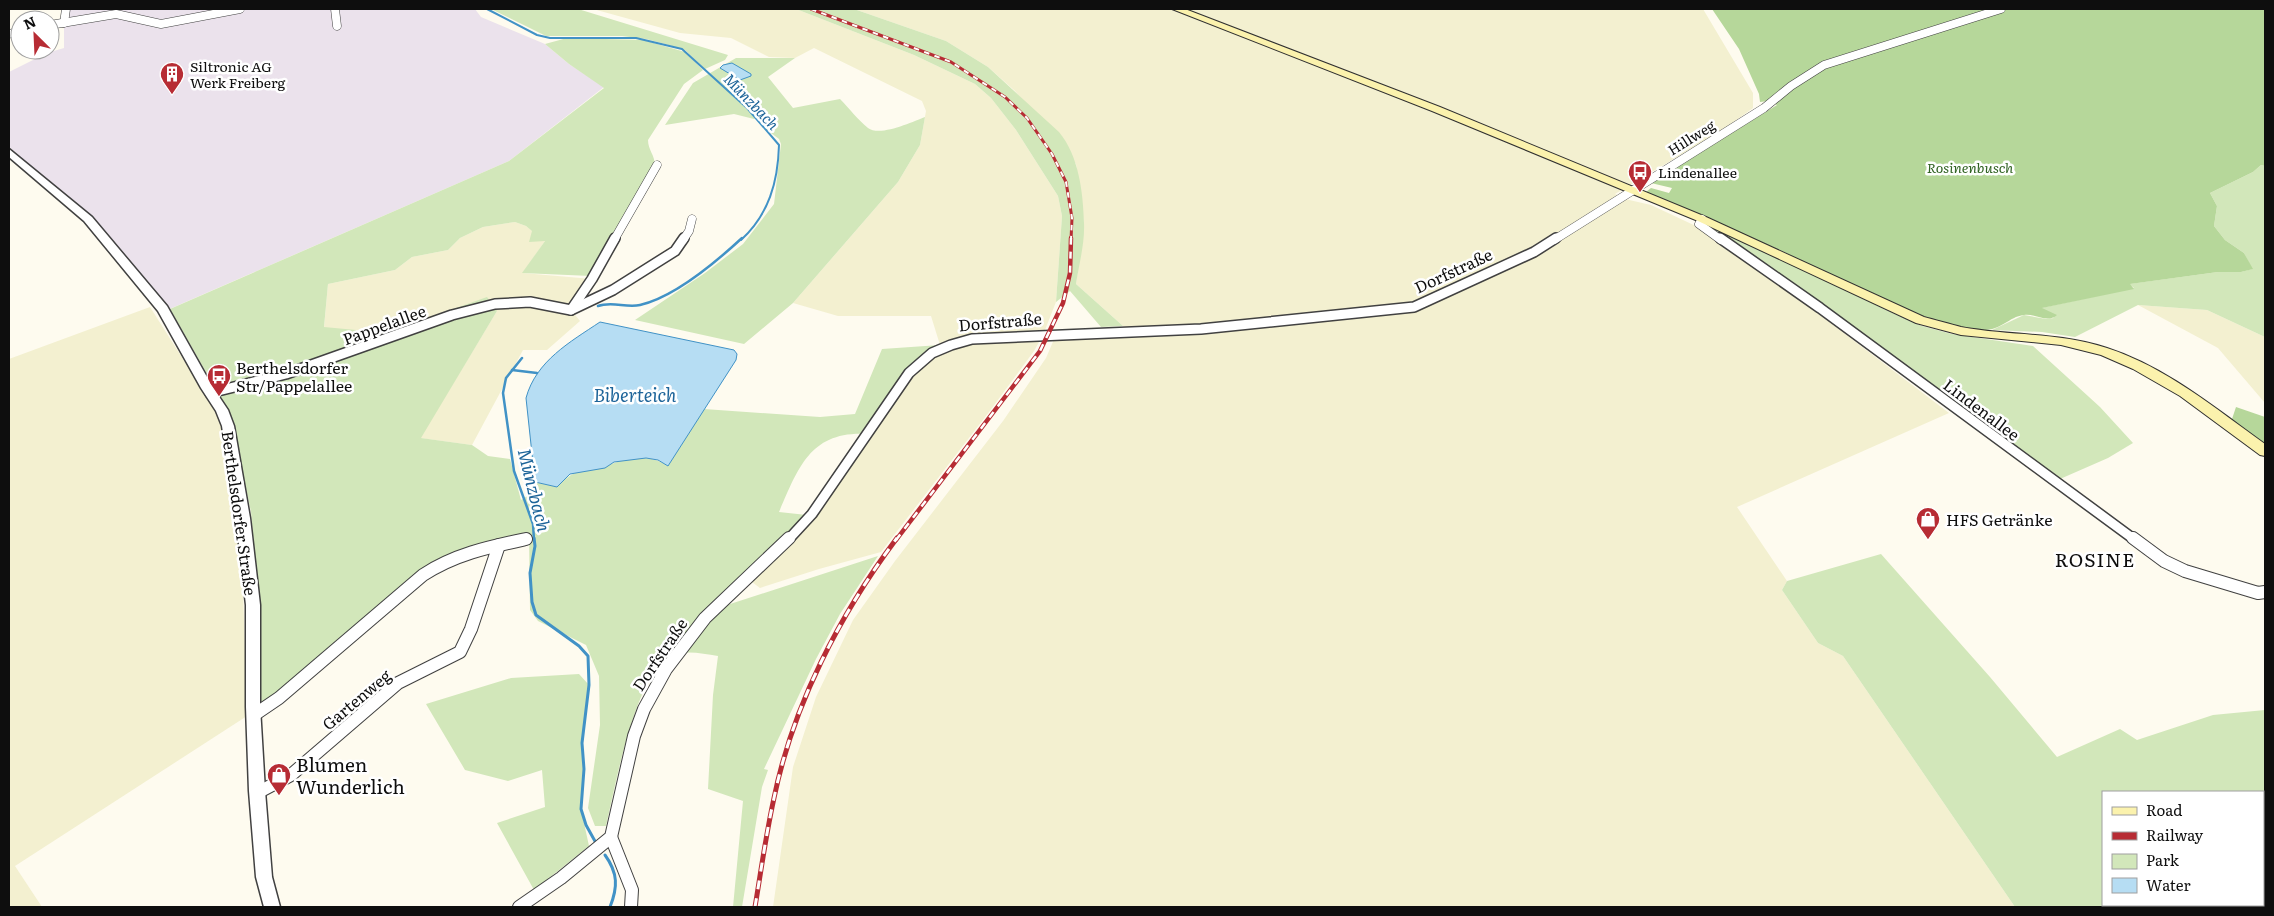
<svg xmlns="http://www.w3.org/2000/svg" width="2274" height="916" font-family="Literata,serif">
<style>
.industrial{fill:#ebe2ec}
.farmland{fill:#f3f0d0}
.green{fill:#d2e7ba;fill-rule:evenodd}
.forest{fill:#b6d79a}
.water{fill:#b6ddf3;stroke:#4192c6}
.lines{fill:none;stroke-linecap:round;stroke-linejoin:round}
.stream-far2{stroke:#4192c6;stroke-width:2}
.stream-far1{stroke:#4192c6;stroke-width:2.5}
.stream{stroke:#4192c6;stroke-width:3}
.minor-far2-casing{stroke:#414141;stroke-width:9}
.minor-far1-casing{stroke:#414141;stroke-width:12}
.minor-casing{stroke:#414141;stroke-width:14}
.tertiary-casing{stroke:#414141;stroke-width:3}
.secondary-casing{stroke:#303030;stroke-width:2}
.minor-far2{stroke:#fff;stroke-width:8}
.minor-far1{stroke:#fff;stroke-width:9}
.minor{stroke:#fff;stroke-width:12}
.tertiary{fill:#fff;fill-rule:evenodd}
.secondary{fill:#fbf2ad;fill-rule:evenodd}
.rail-far2-casing{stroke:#b72c34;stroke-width:3}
.rail-far1-casing{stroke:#b72c34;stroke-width:4.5}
.rail-casing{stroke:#b72c34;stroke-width:5}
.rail-far2{stroke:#fff;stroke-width:2;stroke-dasharray:5.5;stroke-linecap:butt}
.rail-far1{stroke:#fff;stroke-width:2.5;stroke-dasharray:7;stroke-linecap:butt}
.rail{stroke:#fff;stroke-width:3;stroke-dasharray:9;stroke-linecap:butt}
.labels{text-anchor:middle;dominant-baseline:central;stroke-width:5;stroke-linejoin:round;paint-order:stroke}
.far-poi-label{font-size:14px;fill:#0e0e0e;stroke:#fff;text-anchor:start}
.far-street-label{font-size:14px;fill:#0e0e0e;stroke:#fff}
.far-park-label{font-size:14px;font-style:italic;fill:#2f6221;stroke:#fff}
.far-water-label{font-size:15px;font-style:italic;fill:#1d6499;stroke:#fff}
.street-label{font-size:16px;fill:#0e0e0e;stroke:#fff}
.poi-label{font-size:16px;fill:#0e0e0e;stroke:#fff;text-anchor:start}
.water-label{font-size:18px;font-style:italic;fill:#1d6499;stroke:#fff}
.quarter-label{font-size:19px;letter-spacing:1px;fill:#0e0e0e;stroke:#fff}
.near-poi-label{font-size:19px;fill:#0e0e0e;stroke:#fff;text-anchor:start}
</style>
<rect width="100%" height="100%" fill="#fefbef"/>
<path class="industrial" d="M68,9H475L481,17L545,44L569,64L604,87L509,161L165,311L91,221L9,147V72L47,53L64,48V14Z"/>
<g class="farmland">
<path d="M593,9H796L914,55L975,84L991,98L1016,130L1058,196L1062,216L1056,302L1043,335L1034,351L989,412L881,552L819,569L760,588L752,582L816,516L905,382L940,345L931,316H838L793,303L898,182L920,145L926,111L922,101L814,48L795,58L769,57L731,38L680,33Z"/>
<path d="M854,9H1703L1753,93V108L1724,129L1615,194L1625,199L1651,205L1715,235L1949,413L1737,507L1787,581L1782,590L1818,643L1843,656L2015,907H773L793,767L816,697L853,620L895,561L1003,421L1046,358L1055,337L1128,333L1123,326L1076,284L1084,224L1076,164L1015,91L988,67L946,41Z"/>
<path d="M515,222L526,226L545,241L523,273L592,279L571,310L580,321L547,350H523L472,445L420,438L497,311L360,342L324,328L328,284L395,270L412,257L448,250L460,238L483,227Z"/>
<path d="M2138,305L2207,310L2265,337V403L2218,348Z"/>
<path d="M150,307L221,419L242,559L247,716L15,866L42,907H9V359Z"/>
</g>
<g class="green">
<path d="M491,9H578L728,55L725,60L705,69L685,50L669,45L646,39L622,36H546Z"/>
<path d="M796,9H854L946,41L988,67L1059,132C1079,156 1083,192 1084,223C1085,243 1079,264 1076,284L1123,326L1101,327L1070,291L1056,302L1062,216L1058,196L1016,130L991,98L975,84L914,55Z"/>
<path d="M567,38L643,40L685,52L703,70L684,84L648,140C648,150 655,155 655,166L591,276L522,273L545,241L529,242L532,231L526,226L515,222L483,227L460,238L448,250L412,257L395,270L328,284L324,327L356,330L360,342L487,297L497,311L421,438L472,445L488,456L510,459L521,500L537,490L535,482L557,487C571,473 574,472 594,469C597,468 602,469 605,467C625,457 648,453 668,466L704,409L820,417L855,414L882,349L940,345L915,370L869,434C811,430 799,466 779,512L816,516L752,582L724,606L878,556L840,614L816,659L764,769L768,770L762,787L742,907H733L743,801L708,789L713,695L718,656C701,654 685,649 670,657C635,674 615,788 606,826H595L588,808L600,725L599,676L586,645L538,621L530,610L529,533L500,539L457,553L260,706L258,592L251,512L231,416L170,309L509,161L604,88L569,64L545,44Z"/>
<path d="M736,58H795L768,77L793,108L840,99C849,108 858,120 868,128C880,137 912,122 925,117L920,145L898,182L793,303L744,344L635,320L705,273L743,244L774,204L781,144L779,139L767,130L759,116L754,119L734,114L665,125L693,83Z"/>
<path d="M2261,165L2265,166V337L2207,310L2138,305L2075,337L2042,332L1992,330L2024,315L2046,319L2054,318L2041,308L2134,288L2129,284L2218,272H2241L2252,269L2244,253L2225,240L2214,226L2217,206L2210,193L2253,172Z"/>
<path d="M1705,223L1774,253L1886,310L1922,326L1952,334L2033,346L2100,407L2133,443L2108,458L2060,479Z"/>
<path d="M1881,554L1990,677L2057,757L2120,729L2137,740L2213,715L2265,710V907H2015L1843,656L1818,643L1782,590L1787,581ZM2103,792H2263V905H2103Z"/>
<path d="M579,674L589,685L582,743L584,769L581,809L589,846L534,890L497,823L545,807L542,770L508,781L465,770L426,704L511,678Z"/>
</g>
<g class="forest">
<path d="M1712,9H2265V166L2261,165L2253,172L2210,193L2217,206L2214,226L2225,240L2244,253L2253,269L2241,272H2218L2130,284L2134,289L2042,308L2057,315C2047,324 2035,313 2024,315C2007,317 2002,332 1978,330C1924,327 1862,290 1813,266C1758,239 1702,216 1646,192L1651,188L1669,193L1672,188L1651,183L1777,105L1768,101L1760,102L1759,94L1739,49Z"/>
<path d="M2236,407L2265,417V445L2231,422Z"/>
</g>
<g class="water">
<path d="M732,63L751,74V76L740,80L720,68L723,65Z"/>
<path d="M600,322L734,350L737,354L736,360L668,466L658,460L646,458L614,462L605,468L570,474L557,487L535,482L526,398C536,361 570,342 600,322Z"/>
</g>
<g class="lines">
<path class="stream-far2" d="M487,9L537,35L550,38H636L682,49L747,108L779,145C778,182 769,214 741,240"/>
<g class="stream-far1">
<path d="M598,306C612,301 626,308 640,305C675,297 716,262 742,238"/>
<path d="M522,358L506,378L503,393L514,471L533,524L534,540"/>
<path d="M512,370L537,373"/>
</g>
<g class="stream">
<path d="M534,538L535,546L530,573L532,602L536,615L579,646L588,656L589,685L582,743L584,769L581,809L586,825L596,843"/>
<path d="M605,855C618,873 618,887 610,907"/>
</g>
<g class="minor-far2-casing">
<g id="minor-far2">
<path d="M335,9L337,26"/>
<path d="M64,23L66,9"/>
<path d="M50,25L116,14L161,24L240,9"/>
<path d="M9,34L20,31"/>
<path d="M1702,219L1699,224L1721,240"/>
<path d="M614,240L657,165"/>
<path d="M683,240L689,231L692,219"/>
<path d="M1554,240L1764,108L1791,86L1824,65L2001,9"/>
</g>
</g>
<g class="minor-far1-casing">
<g id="minor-far1">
<path d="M1720,238L1820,308L2135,540"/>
<path d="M571,310L592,279L615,238"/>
<path d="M210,393L286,374L452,315L495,304L530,302L571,310L613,290L675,251L684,238"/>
<path d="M523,540L526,539"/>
<path d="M788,540L812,514L909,373L932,353L951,345L972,339L1201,329L1414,307L1534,252L1556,238"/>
</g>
</g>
<g class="minor-casing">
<g id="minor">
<path d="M2133,538L2164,561L2185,571L2258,593L2265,592"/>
<path d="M254,715L279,698L423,575C455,554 489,547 526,539"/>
<path d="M257,793L291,775L398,683L460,652L471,629L499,545"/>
<path d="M611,837L632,890L631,907"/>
<path d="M519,907L561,878L611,837L634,736L644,709L666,669L705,618L789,538"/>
</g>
</g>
<g class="tertiary-casing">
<path id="tertiary" d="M9,149L92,217L167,306L212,386L228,410L234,426L250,518L260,605V707L265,791L272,877L280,907H264L256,877L249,791L246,707V605L236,518L222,426L216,411L201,388L158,311L84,221L9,157Z"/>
</g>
<g class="secondary-casing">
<path id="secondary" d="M1172,9H1185L1440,107L1706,217L1924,317C1936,320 1949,324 1961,327C2009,336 2059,332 2107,348C2166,367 2216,409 2265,444V456L2260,455L2180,396L2133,369L2101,355L2061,345L1961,335L1916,323L1698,221L1432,111Z"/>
</g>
<use href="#minor-far2" class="minor-far2"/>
<use href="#minor-far1" class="minor-far1"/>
<use href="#minor" class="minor"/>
<use href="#tertiary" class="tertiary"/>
<use href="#secondary" class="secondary"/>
<g class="rail-far2-casing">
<path id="rail-far2" d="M811,9L951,62L1005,97L1027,118L1052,154L1066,182L1072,218L1071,240"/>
</g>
<g class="rail-far1-casing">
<path id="rail-far1" d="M896,540L1040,351L1063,303L1070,273L1071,238"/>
</g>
<g class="rail-casing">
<path id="rail" d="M755,907C761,871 766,834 774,798C793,705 840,614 897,538"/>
</g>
<use href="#rail-far2" class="rail-far2"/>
<use href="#rail-far1" class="rail-far1"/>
<use href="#rail" class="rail"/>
</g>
<defs>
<g id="building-pin" transform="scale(1.25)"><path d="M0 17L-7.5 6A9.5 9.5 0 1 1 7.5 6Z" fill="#b72c34" stroke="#fff"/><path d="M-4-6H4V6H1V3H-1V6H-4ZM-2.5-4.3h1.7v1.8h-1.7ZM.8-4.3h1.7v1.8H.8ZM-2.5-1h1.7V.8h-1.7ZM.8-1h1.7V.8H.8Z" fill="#fff"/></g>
<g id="bus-pin" transform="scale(1.25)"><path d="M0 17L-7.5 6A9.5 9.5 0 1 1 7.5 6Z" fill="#b72c34" stroke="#fff"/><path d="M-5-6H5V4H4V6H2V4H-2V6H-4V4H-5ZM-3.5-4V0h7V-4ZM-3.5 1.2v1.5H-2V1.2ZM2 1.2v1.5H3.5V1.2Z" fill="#fff"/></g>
<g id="shop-pin" transform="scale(1.25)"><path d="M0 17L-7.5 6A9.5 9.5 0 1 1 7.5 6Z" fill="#b72c34" stroke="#fff"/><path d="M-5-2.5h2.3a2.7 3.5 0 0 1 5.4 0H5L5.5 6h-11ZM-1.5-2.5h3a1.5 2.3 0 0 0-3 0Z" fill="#fff"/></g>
</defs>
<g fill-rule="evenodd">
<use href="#building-pin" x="172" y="74"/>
<use href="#bus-pin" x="1640" y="172"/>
<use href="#bus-pin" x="219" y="376"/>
<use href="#shop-pin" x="1928" y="519"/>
<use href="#shop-pin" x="279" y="775"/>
</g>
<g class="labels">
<g class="far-poi-label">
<text x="190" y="66">Siltronic AG<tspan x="190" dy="16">Werk Freiberg</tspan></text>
<text x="1658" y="172">Lindenallee</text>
</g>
<g class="far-street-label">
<text transform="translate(1691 137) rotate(-32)">Hillweg</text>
</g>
<g class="far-park-label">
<text x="1970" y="167">Rosinenbusch</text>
</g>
<g class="far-water-label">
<text transform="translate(752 101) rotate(46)">Münzbach</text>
</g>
<g class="street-label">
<text transform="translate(1453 270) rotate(-25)">Dorfstraße</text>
<text transform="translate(1000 321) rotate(-5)">Dorfstraße</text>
<text transform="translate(384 324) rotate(-20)">Pappelallee</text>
<text transform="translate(1982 409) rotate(37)">Lindenallee</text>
<text transform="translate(240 513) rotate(82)">Berthelsdorfer Straße</text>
<text transform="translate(659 654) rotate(-56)">Dorfstraße</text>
<text transform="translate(356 699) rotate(-40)">Gartenweg</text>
</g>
<g class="poi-label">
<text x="236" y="367">Berthelsdorfer<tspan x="236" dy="18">Str/Pappelallee</tspan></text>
<text x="1946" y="519">HFS Getränke</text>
</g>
<g class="water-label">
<text x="635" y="394">Biberteich</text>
<text transform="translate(535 490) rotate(76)">Münzbach</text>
</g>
<g class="quarter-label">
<text x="2095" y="559">ROSINE</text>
</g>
<g class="near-poi-label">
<text x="296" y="764">Blumen<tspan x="296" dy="22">Wunderlich</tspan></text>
</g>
</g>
<rect width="2274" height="916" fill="none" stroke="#0e0e0e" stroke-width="20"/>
<rect x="2102" y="791" width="162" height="115" fill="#ffffff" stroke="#9f9f9f"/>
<rect x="2112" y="807" width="25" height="8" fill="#fbf2ad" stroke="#9f9f9f"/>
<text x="2146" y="816" font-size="15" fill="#0e0e0e">Road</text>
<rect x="2112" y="832" width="25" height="8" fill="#b72c34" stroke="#9f9f9f"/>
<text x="2146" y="841" font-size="15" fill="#0e0e0e">Railway</text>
<rect x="2112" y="854" width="25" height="15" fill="#d2e7ba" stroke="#9f9f9f"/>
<text x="2146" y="866" font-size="15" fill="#0e0e0e">Park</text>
<rect x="2112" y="878" width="25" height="15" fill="#b6ddf3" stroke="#9f9f9f"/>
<text x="2146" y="891" font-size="15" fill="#0e0e0e">Water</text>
<g transform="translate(35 35) rotate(336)"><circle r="24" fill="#ffffff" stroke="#9f9f9f"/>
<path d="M0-4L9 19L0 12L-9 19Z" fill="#b72c34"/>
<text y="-8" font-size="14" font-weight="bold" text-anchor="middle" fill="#0e0e0e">N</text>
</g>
</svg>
